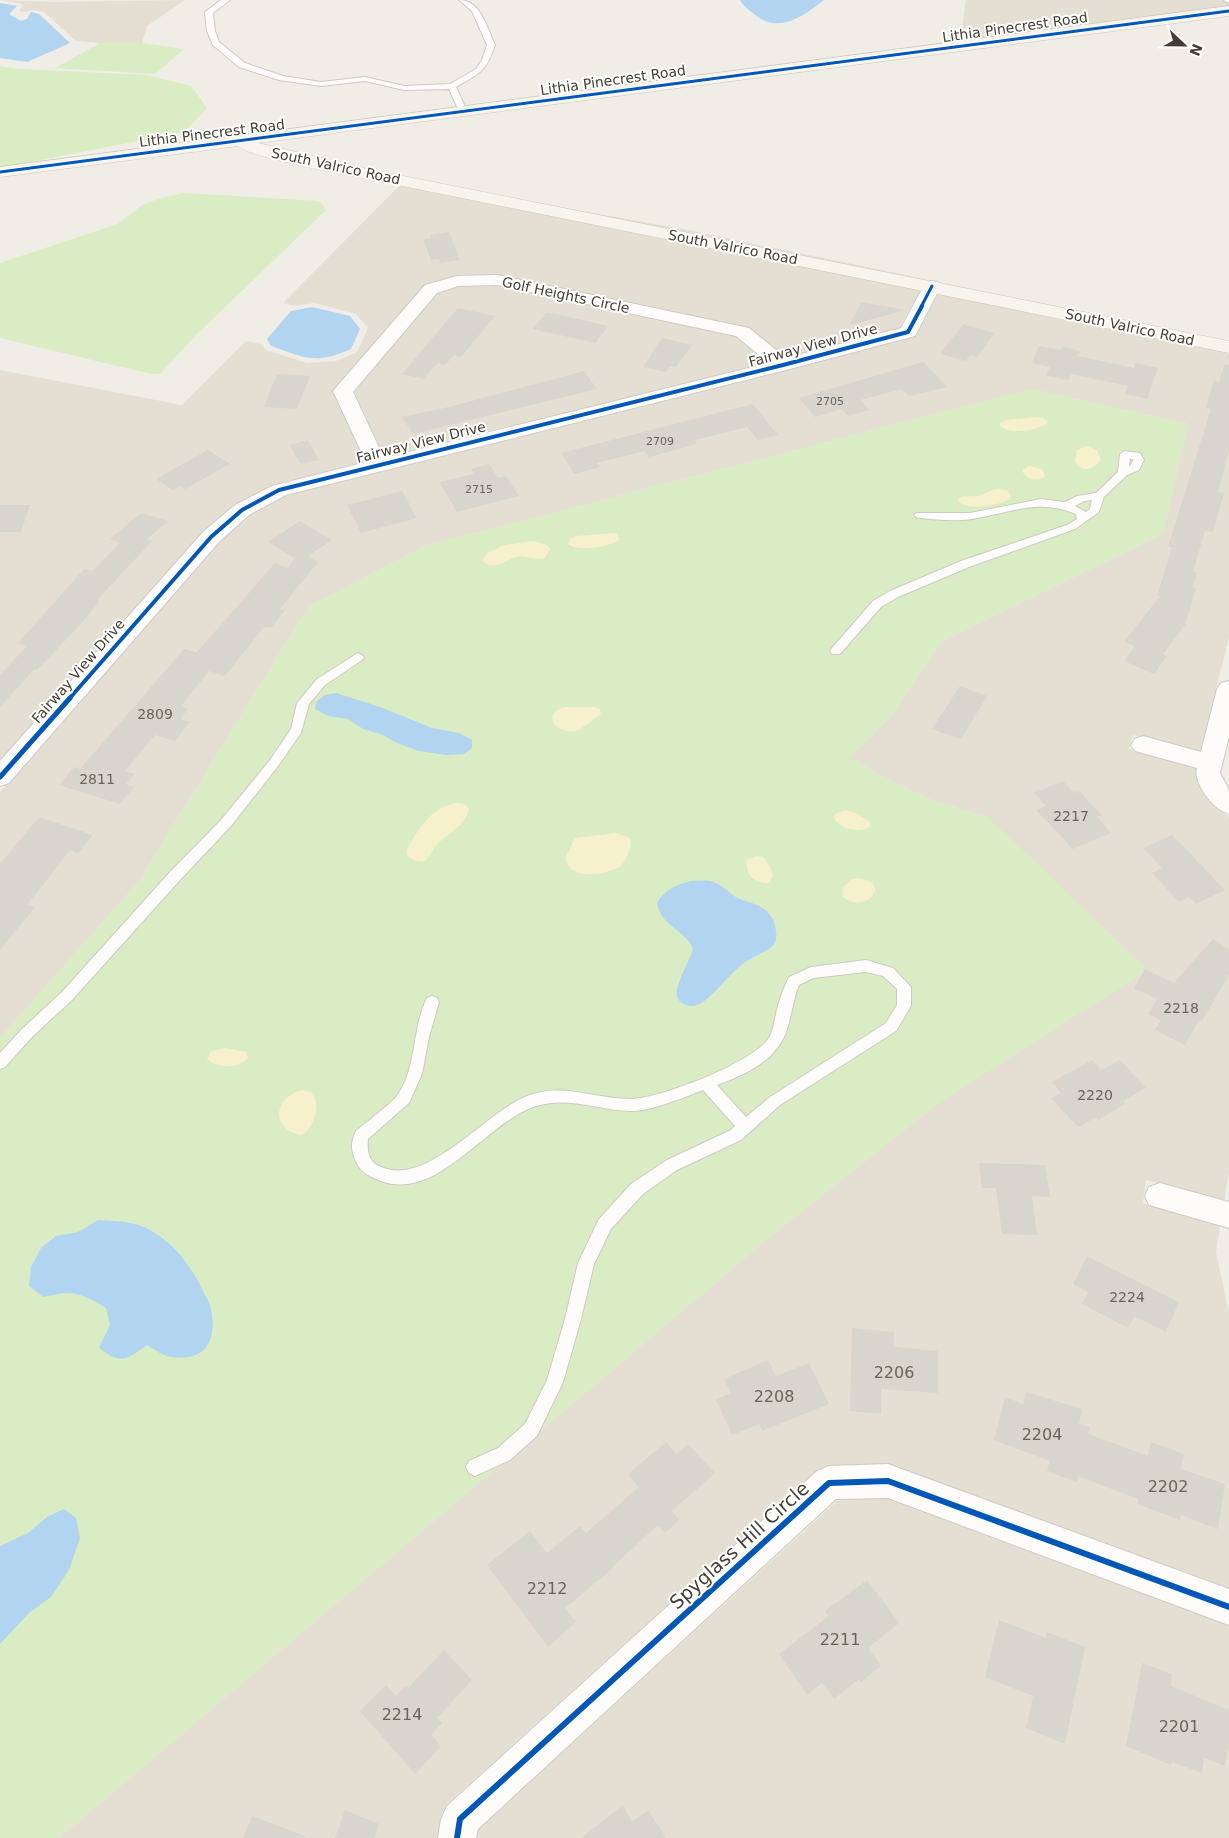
<svg xmlns="http://www.w3.org/2000/svg" width="1229" height="1838" font-family="'DejaVu Sans',sans-serif">
<style>
.residential{fill:#e4dfd2}
.green{fill:#daecc3}
.sand{fill:#f6f0cd}
.water{fill:#b1d4f1}
.building{fill:#d8d5ce}
.lines{fill:none;stroke-linecap:round;stroke-linejoin:round}
.lane-casing{stroke:#cdcac3;stroke-width:2}
.street-casing{stroke:#cdcac3;stroke-width:2}
.secondary-casing{stroke:#cecabc;stroke-width:1}
.lane{fill:#fdfcfb;fill-rule:evenodd}
.street{fill:#fdfcfb;fill-rule:evenodd}
.secondary{fill:#f6f4ec;fill-rule:evenodd}
.cycleway-far3-casing{stroke:#fff;stroke-width:5}
.cycleway-far2-casing{stroke:#fff;stroke-width:6}
.cycleway-far1-casing{stroke:#fff;stroke-width:8}
.cycleway-casing{stroke:#fff;stroke-width:9}
.cycleway-far3{stroke:#0057b8;stroke-width:3}
.cycleway-far2{stroke:#0057b8;stroke-width:4}
.cycleway-far1{stroke:#0057b8;stroke-width:5}
.cycleway{stroke:#0057b8;stroke-width:6}
.labels{text-anchor:middle;dominant-baseline:central;stroke-width:4;stroke-linejoin:round;paint-order:stroke}
.far-number-label{font-size:11px;fill:#6a645a}
.far-street-label{font-size:14px;fill:#443e32;stroke:#fff}
.number-label{font-size:14px;fill:#6a645a}
.near-number-label{font-size:16px;fill:#6a645a}
.near-street-label{font-size:19px;fill:#443e32;stroke:#fff}
</style>
<rect width="100%" height="100%" fill="#efede6"/>
<g class="residential">
<path d="M0,0L53,2L185,0L147,26L142,43H100L76,41L44,12L32,10L24,12L19,11L23,6L22,4Z"/>
<path d="M966,0H1229V7L960,42Z"/>
<path d="M400,185L921,289L899,328L786,358L750,330L457,276L426,285L334,389V393L365,461L275,485L233,507L0,761V370L182,405L246,341L261,344L266,350L307,363L336,361L357,352L368,328L356,314L314,303L294,306L283,303Z"/>
<path d="M526,201L683,229L1229,342Z"/>
<path d="M460,285H496L736,336L769,363L384,456L354,392L438,292Z"/>
<path d="M939,292L1229,352V638L1200,753L1133,735L1129,749L1196,767V773L1207,796L1229,818V1173L1224,1202L1146,1180L1143,1203L1220,1225L1216,1253L1229,1312V1591L826,1468L816,1471L447,1804L441,1815L437,1838H59L772,1235L936,1105L988,817L929,799L874,772L857,760H847L892,715L942,641L1163,534L1188,424L1032,389L425,546L308,607L139,881L0,1038V792L221,540L250,514L285,495L781,372L914,336L917,334Z"/>
<path d="M888,1497L1229,1624V1838H477L478,1830L839,1499Z"/>
</g>
<g class="green">
<path d="M100,43H142L184,49L155,74L55,68Z"/>
<path d="M0,66L19,69L147,75L191,86L207,108L184,132L0,168Z"/>
<path d="M183,193L318,201L323,205L326,210L196,335L160,374H151L0,338V263L118,224L142,205L158,199Z"/>
<path d="M1032,389L1188,424L1163,534L942,641L892,715L848,760H857L874,772L929,799L988,817L1148,970L936,1105L772,1235L59,1838H0V1038L139,881L308,607L425,546Z"/>
</g>
<g class="sand">
<path d="M1036,417L1043,418L1048,422C1039,431 1010,435 1000,426V423L1006,420Z"/>
<path d="M1087,446L1097,450L1101,460C1094,468 1086,473 1077,465L1075,461L1077,450Z"/>
<path d="M1029,466L1042,469L1045,476L1043,478C1036,482 1024,478 1022,470Z"/>
<path d="M997,489L1007,490L1011,496L1010,499C1000,505 965,512 958,500L959,498C965,495 970,497 977,496C984,495 988,490 997,489Z"/>
<path d="M616,533L620,539C613,547 576,552 568,544L571,538L576,536Z"/>
<path d="M533,541L547,545L550,549L545,558C535,561 526,555 517,557C505,560 499,569 486,564L483,561L486,554L504,545Z"/>
<path d="M565,707H595L600,709L601,714C597,717 579,731 575,731C558,734 539,714 565,707Z"/>
<path d="M459,803L466,805L469,809C463,830 447,832 435,847C431,851 429,861 422,862C417,862 410,859 407,855V850C418,828 433,805 459,803Z"/>
<path d="M845,810L858,814L870,822V827C859,833 840,830 834,818L835,814Z"/>
<path d="M616,833L630,838C633,847 626,860 620,867C603,875 572,882 565,858L575,838Z"/>
<path d="M757,856L763,857C769,866 778,875 768,883C754,884 744,873 747,860Z"/>
<path d="M859,878C894,884 864,915 843,897L842,888L852,879Z"/>
<path d="M226,1048L246,1052L248,1057C241,1069 217,1069 207,1059L211,1051Z"/>
<path d="M303,1090C306,1091 309,1091 311,1093C323,1102 313,1131 301,1135C270,1130 273,1096 303,1090Z"/>
</g>
<g class="water">
<path d="M740,0H824C803,16 779,35 754,14C749,10 743,6 740,0Z"/>
<path d="M0,3L17,6L9,14L21,21L27,19L31,12L39,14L70,43L27,62L0,58Z"/>
<path d="M312,307L350,316L360,329L351,349C315,365 306,358 271,346L267,339L291,311Z"/>
<path d="M336,693L380,707L432,728L459,733L472,740V748L464,754L446,755L419,751L397,743L383,735L363,729L348,719L328,716L315,709L316,702L325,695Z"/>
<path d="M691,881C697,881 704,880 710,881C721,883 730,895 740,899C758,905 774,909 776,931C777,938 776,944 770,948C759,955 748,959 738,968C726,978 709,1002 695,1006C689,1007 681,1004 678,999C672,989 690,961 693,949C684,928 662,928 657,903C667,888 674,886 691,881Z"/>
<path d="M98,1220C113,1221 132,1221 146,1228C173,1241 191,1266 203,1291C206,1297 210,1303 211,1309C217,1341 206,1362 171,1357C163,1356 154,1349 147,1345C126,1360 121,1365 99,1348L110,1325L106,1308C80,1292 72,1290 43,1297L29,1286L31,1267L41,1248L56,1236L78,1232Z"/>
<path d="M64,1509L76,1518L80,1538L69,1570L51,1597L30,1612L0,1644V1546L28,1533L47,1517Z"/>
</g>
<g class="building">
<path d="M449,232L460,260L440,263L439,259L431,260L423,239L431,238L430,235Z"/>
<path d="M861,302L906,310L850,325Z"/>
<path d="M458,308L495,316L461,357L454,355L445,365L438,363L423,379L402,374Z"/>
<path d="M546,313L556,314L608,326L595,343L533,329Z"/>
<path d="M963,324L994,333L977,357L970,355L966,361L940,354Z"/>
<path d="M662,338L692,345L676,367L670,366L666,372L643,367Z"/>
<path d="M1039,346L1061,350L1063,347L1081,351L1078,356L1134,368L1136,363L1158,368L1147,399L1125,394L1128,386L1071,374L1069,380L1046,376L1050,367L1032,363Z"/>
<path d="M923,362L947,387L909,396L902,389L860,400L869,410L848,416L842,409L815,417L799,398Z"/>
<path d="M1224,365H1229V450L1218,492L1224,493L1213,532L1205,531L1193,571L1197,572L1193,587L1196,588L1185,625L1163,654L1167,656L1154,674L1124,661L1135,646L1124,642L1160,596H1157L1172,547H1168L1211,409L1206,408L1208,400L1214,380L1219,382Z"/>
<path d="M584,371L597,389L413,434L402,417L449,407Z"/>
<path d="M277,374L310,376L297,409L264,407Z"/>
<path d="M753,404L778,435L758,440L747,427L695,440L697,444L649,457L645,451L597,463L600,467L574,474L561,453Z"/>
<path d="M308,440L319,460L300,464L290,445Z"/>
<path d="M208,450L230,464L185,489L180,486L173,490L156,479Z"/>
<path d="M489,464L498,478L506,476L519,496L457,512L439,482L474,474L471,469Z"/>
<path d="M402,491L417,518L361,533L347,505Z"/>
<path d="M0,505H30L21,532H0Z"/>
<path d="M141,513L168,521L147,539L152,541L97,600L100,601L78,627L37,670L34,669L0,707V675L27,646L18,643L84,569L93,571L120,543L110,539Z"/>
<path d="M300,521L332,540L308,556L318,562L280,609L285,610L271,628L264,627L225,676L209,671L181,706L188,709L180,719L190,722L175,741L155,735L125,771L134,774L126,784L134,787L120,804L59,785L74,767L80,769L184,649L197,652L275,563L288,568L294,558L268,542Z"/>
<path d="M960,686L987,696L961,739L932,729Z"/>
<path d="M1063,781L1074,793L1079,791L1102,815L1097,817L1111,833L1073,849L1036,810L1046,806L1034,793Z"/>
<path d="M39,817L93,835L78,853L70,850L27,905L35,907L0,950V864Z"/>
<path d="M1172,835L1225,890L1196,904L1189,897L1179,902L1152,873L1162,868L1143,848Z"/>
<path d="M1213,939L1229,949V974L1202,1021L1199,1020L1185,1045L1155,1030L1161,1020L1148,1014L1157,999L1134,988L1145,969L1174,983Z"/>
<path d="M1092,1060L1101,1070L1120,1060L1146,1088L1123,1101L1125,1104L1098,1120L1096,1117L1078,1127L1051,1098L1061,1093L1052,1082Z"/>
<path d="M979,1163L1045,1165L1050,1197L1032,1196L1037,1235L1002,1234L996,1188H982Z"/>
<path d="M1087,1256L1179,1302L1166,1332L1134,1316L1128,1328L1082,1304L1088,1292L1073,1284Z"/>
<path d="M852,1328L894,1332V1347L938,1351V1393L881,1389V1414L850,1411Z"/>
<path d="M768,1360L776,1376L809,1363L829,1404L762,1431L759,1424L732,1435L716,1399L731,1393L724,1379Z"/>
<path d="M1026,1392L1082,1409L1079,1424L1090,1427L1088,1434L1148,1456L1151,1442L1184,1454L1181,1469L1225,1484L1218,1529L1181,1515L1180,1520L1137,1504L1138,1499L1078,1476L1077,1482L1047,1471L1050,1461L994,1440L1005,1397L1023,1404Z"/>
<path d="M666,1442L676,1454L688,1444L715,1473L672,1511L679,1520L665,1533L658,1525L612,1567L613,1568L565,1608L576,1622L548,1647L487,1565L530,1531L547,1553L580,1526L586,1533L639,1487L628,1474Z"/>
<path d="M867,1580L899,1623L868,1648L881,1666L861,1682L859,1679L834,1699L822,1683L807,1695L779,1654L829,1616L825,1611Z"/>
<path d="M999,1620L1046,1638L1047,1632L1085,1647L1065,1744L1026,1728L1033,1696L985,1677Z"/>
<path d="M444,1650L472,1680L437,1718L442,1723L431,1735L441,1746L415,1774L360,1711L386,1685L396,1696L406,1686L408,1688Z"/>
<path d="M1142,1663L1172,1674L1171,1686L1229,1710V1743L1225,1766L1204,1758L1202,1773L1172,1762L1171,1765L1126,1746Z"/>
<path d="M623,1805L632,1822L648,1810L666,1838H581Z"/>
<path d="M345,1810L379,1824L374,1838H335Z"/>
<path d="M252,1816L305,1836V1838H243Z"/>
</g>
<g class="lines">
<g class="lane-casing">
<g id="lane">
<path d="M221,0H230L213,13L215,31L219,42L245,63L283,76L321,82L365,77L404,86L450,84L476,69L482,60L487,45L472,11L459,0C481,0 487,28 495,45C486,72 480,73 456,87L467,111L463,113L459,111L449,89L404,90L365,81L321,86L279,80L239,67L213,45L207,31L205,12Z"/>
<path d="M1223,0H1229V3Z"/>
<path d="M1125,451L1140,453L1144,460L1139,470L1127,475L1104,497L1099,512L1075,529L969,567L898,597L881,607L840,654H832L830,651L832,648L873,601L890,591L961,561L1067,525L1077,519L1076,514C1039,499 1015,511 978,518C959,522 939,520 920,518L916,517L914,515L916,513H970L1041,499L1065,502L1077,496L1096,493L1118,472L1120,454ZM1130,458L1134,460L1129,467ZM1092,500L1090,509L1086,512L1075,506L1084,501Z"/>
<path d="M358,653L364,657L362,660L325,685L309,704L301,733L278,766L231,826L180,880L72,1000L32,1037L5,1067L0,1069V1053L22,1029L62,992L170,872L221,820L270,760L291,729L297,703L317,679Z"/>
<path d="M866,960L893,968L911,987V1006L896,1031L780,1105L741,1140L677,1170L643,1194L611,1229L594,1264L581,1319L563,1382L537,1436L510,1460L475,1476L469,1473L466,1467L469,1461L498,1448L525,1424L547,1380L565,1319L578,1263L599,1219L631,1184L667,1160L731,1130L735,1126L703,1090C685,1097 649,1112 630,1111C600,1110 570,1097 540,1105C489,1117 439,1203 381,1181C372,1177 365,1175 359,1167C352,1155 349,1145 356,1131C366,1122 392,1104 399,1093C417,1065 412,1028 427,998L432,996L437,998L439,1002L429,1037L422,1074L409,1103L368,1139C367,1151 368,1162 381,1167C427,1187 484,1114 525,1097C561,1081 596,1100 633,1099C663,1097 752,1063 769,1038C774,1029 775,1018 777,1009C780,998 784,987 789,977L811,967ZM866,972L883,976L897,989V1005L886,1023L770,1097L746,1117L717,1085C745,1075 778,1060 787,1029C792,1014 793,999 799,985L813,978Z"/>
</g>
</g>
<g class="street-casing">
<g id="street">
<path d="M497,275L749,328L786,358L901,328L926,282L932,281L938,282L941,286L915,336L790,369L286,495L249,515L219,542L9,783L0,786V761L203,532L235,505L272,486L366,462L333,391L425,285L457,276ZM497,285L736,336L769,363L384,458L353,392L437,293L458,286Z"/>
<path d="M1229,681V737L1220,773L1229,790V814C1214,810 1193,784 1197,768L1135,751L1131,745L1135,739L1143,736L1201,752L1217,689L1221,683Z"/>
<path d="M1160,1183L1229,1202V1228L1149,1205L1145,1196L1149,1187Z"/>
<path d="M888,1464L1229,1589V1625L888,1498L836,1499L478,1829L476,1838H438L441,1819L447,1806L817,1471L829,1466Z"/>
</g>
</g>
<g class="secondary-casing">
<path id="secondary" d="M1229,6V16L258,143L368,169L1229,341V353L368,179C347,175 248,157 238,146L0,177V167Z"/>
</g>
<use href="#lane" class="lane"/>
<use href="#street" class="street"/>
<use href="#secondary" class="secondary"/>
<g class="cycleway-far3-casing">
<g id="cycleway-far3">
<path d="M0,172L1229,11"/>
<path d="M921,307L932,286"/>
</g>
</g>
<g class="cycleway-far2-casing">
<path id="cycleway-far2" d="M69,699L211,537L242,510L279,490L783,365L908,332L922,306"/>
</g>
<g class="cycleway-far1-casing">
<path id="cycleway-far1" d="M0,777L70,698"/>
</g>
<g class="cycleway-casing">
<path id="cycleway" d="M457,1838L460,1819L829,1483L888,1481L1229,1607"/>
</g>
<use href="#cycleway-far3" class="cycleway-far3"/>
<use href="#cycleway-far2" class="cycleway-far2"/>
<use href="#cycleway-far1" class="cycleway-far1"/>
<use href="#cycleway" class="cycleway"/>
</g>
<g class="labels">
<g class="far-number-label">
<text x="830" y="401">2705</text>
<text x="660" y="441">2709</text>
<text x="479" y="489">2715</text>
</g>
<g class="far-street-label">
<text transform="translate(1015 27) rotate(-8)">Lithia Pinecrest Road</text>
<text transform="translate(613 80) rotate(-8)">Lithia Pinecrest Road</text>
<text transform="translate(212 133) rotate(-7)">Lithia Pinecrest Road</text>
<text transform="translate(336 166) rotate(12)">South Valrico Road</text>
<text transform="translate(733 247) rotate(11)">South Valrico Road</text>
<text transform="translate(566 295) rotate(12)">Golf Heights Circle</text>
<text transform="translate(1130 327) rotate(12)">South Valrico Road</text>
<text transform="translate(813 345) rotate(-15)">Fairway View Drive</text>
<text transform="translate(421 442) rotate(-14)">Fairway View Drive</text>
<text transform="translate(78 671) rotate(-49)">Fairway View Drive</text>
</g>
<g class="number-label">
<text x="155" y="714">2809</text>
<text x="97" y="779">2811</text>
<text x="1071" y="816">2217</text>
<text x="1181" y="1008">2218</text>
<text x="1095" y="1095">2220</text>
<text x="1127" y="1297">2224</text>
</g>
<g class="near-number-label">
<text x="894" y="1372">2206</text>
<text x="774" y="1396">2208</text>
<text x="1042" y="1434">2204</text>
<text x="1168" y="1486">2202</text>
<text x="547" y="1588">2212</text>
<text x="840" y="1639">2211</text>
<text x="402" y="1714">2214</text>
<text x="1179" y="1726">2201</text>
</g>
<g class="near-street-label">
<text transform="translate(739 1545) rotate(-42)">Spyglass Hill Circle</text>
</g>
</g>
<g transform="translate(1184 45) rotate(112)" stroke="#ffffff" stroke-width="4" paint-order="stroke">
<path d="M0-4L9 19L0 12L-9 19Z" fill="#443e32"/>
<text y="-8" font-size="14" font-weight="bold" text-anchor="middle" fill="#443e32">N</text>
</g>
</svg>
